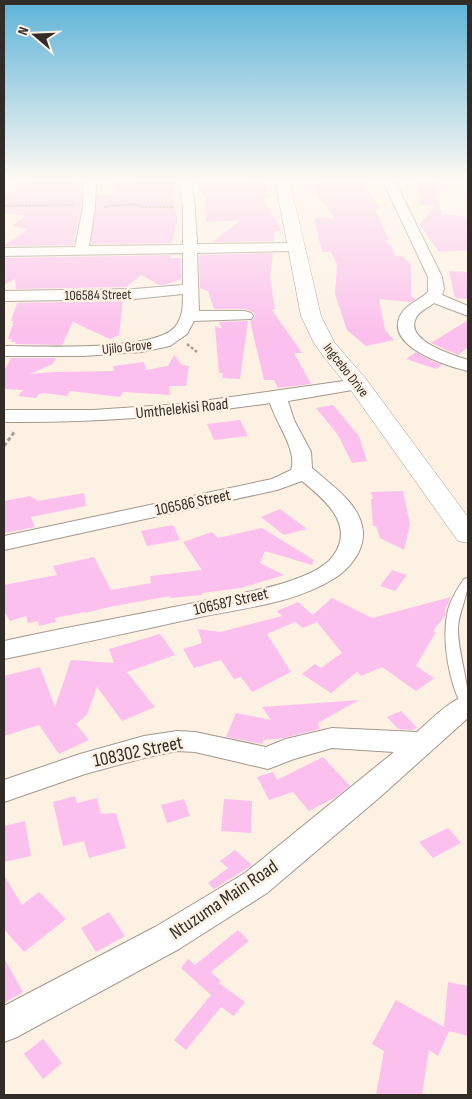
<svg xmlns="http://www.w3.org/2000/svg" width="472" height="1099" font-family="'Sofia Sans Condensed',sans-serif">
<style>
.building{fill:#fbc0ed}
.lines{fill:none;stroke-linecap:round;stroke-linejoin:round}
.service-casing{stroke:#a3988c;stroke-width:2}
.minor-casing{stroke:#a3988c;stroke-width:2}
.secondary-casing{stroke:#a3988c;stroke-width:1}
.path-far2{stroke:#a89f96;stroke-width:2;stroke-dasharray:2.5 1;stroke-linecap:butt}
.path-far1{stroke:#a89f96;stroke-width:2.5;stroke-dasharray:3 2;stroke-linecap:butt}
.path{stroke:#a89f96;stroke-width:3;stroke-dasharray:4 2.5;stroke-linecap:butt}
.service{fill:#fff;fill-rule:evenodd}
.minor{fill:#fff;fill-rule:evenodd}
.secondary{fill:#fff;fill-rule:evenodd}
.labels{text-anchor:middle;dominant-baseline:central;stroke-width:5;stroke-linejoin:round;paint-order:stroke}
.far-street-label{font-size:14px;fill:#312c27;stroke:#fdf1e4}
.street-label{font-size:16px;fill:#312c27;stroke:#fdf1e4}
.near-street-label{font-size:19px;fill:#312c27;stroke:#fdf1e4}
</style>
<rect width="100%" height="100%" fill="#fdf1e4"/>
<g class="building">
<path d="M40,179H78L82,196L81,208L73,245L4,246L27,229L12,226L26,216L4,213V194L17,193L16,182Z"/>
<path d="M130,179H176L173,206L178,217L172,243L91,244L97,194L119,192L114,182H130Z"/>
<path d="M221,181L265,184L269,199H263L282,231H275L274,241L213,242L241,220L206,222L205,196L196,183Z"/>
<path d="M434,181L442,214L468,217V250L439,252L420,225L435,205L421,206L416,182Z"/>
<path d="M362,183L380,208L375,209L389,240H385L392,247L396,257L402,256L411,265V296L416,299L411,302L379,299L385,330L394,340L366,346L347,330L335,294L337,264L331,252H322L314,218H335L315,192H319L311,184Z"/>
<path d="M273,253L270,278L275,309L272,310L302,353H294L311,384L278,388L274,380H264L250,321L255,317L253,312L245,309H214L208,291L200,288L199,255Z"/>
<path d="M172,255L171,258H181V279L164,285H159L141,275L126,287L16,289L15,279L4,285V258Z"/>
<path d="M449,271L468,272V299L455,298Z"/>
<path d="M123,301L119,335L110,339L73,322L62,345L15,344L16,342H11L12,339H8L14,321H11L17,303Z"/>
<path d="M468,320V347L458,355L431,343Z"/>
<path d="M248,321L240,379L222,378L223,373H219L215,326L222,329L219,322Z"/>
<path d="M416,352L432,361L442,365L436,369L406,359Z"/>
<path d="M174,355L182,365L189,366L186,386H169L170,395L123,392L120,397L70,391L67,396L44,393L39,394L36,398L18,396L23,390L4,389V371L11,358H56L53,364L30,374L54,372L114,371L113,366L144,362L146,370L168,366Z"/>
<path d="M333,405L359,436L367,461L352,463L338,435L316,408Z"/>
<path d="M240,420L248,436L214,440L207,424Z"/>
<path d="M403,491L410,524L404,550L380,538L376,526H373L371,499H373L371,492Z"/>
<path d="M84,493L86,506L31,517L35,527L4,533V501L30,496L38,501Z"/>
<path d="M280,509L307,529L284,535L261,517Z"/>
<path d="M173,525L180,540L147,546L141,531Z"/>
<path d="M262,528L314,560L312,565L265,551L260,563L284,575L241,588L202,593V595L170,598V596L109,607L85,613V612L55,618L56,622L39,626L38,621L28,623L26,616L10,621L4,611V585L57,575L53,566L94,557L111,590L151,583L150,576L202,570L183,542L212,532L218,538Z"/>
<path d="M392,570L407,575L395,591L380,586Z"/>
<path d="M451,597L445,610V616L433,631L436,632L416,666L434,678L416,691L382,667L361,676L357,672L331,693L302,674L315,664L321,668L342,653L317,622L303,628L295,622L267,634L291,672L252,692L241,677L234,679L221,660L194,668L183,649L202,643L198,629L220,632L282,616L277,611L298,602L313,615L332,598L372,618Z"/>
<path d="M160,634L175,655L127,672L155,707L122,721L97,687L87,715L76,724L89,740L59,754L39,725L4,736V676L40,667L55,707L71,660L114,663L109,649Z"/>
<path d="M359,700L318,723L319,729L284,738L264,740L262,744L226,737L236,713L271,720L262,707Z"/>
<path d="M401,711L405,715L417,728L412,730L398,729L387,717Z"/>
<path d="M323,757L350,786L336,797L309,811L293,792L269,800L257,777L273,772L277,780Z"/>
<path d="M75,796L77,803L97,798L101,814L116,813L126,848L89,858L84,841L63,846L53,802Z"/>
<path d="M184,799L190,816L167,823L161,805Z"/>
<path d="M224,799L252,801L251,833L221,831Z"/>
<path d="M25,821L31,856L4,862V826Z"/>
<path d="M448,828L461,843L433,858L419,842Z"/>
<path d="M235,850L252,865L214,889L208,883L228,868L220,861Z"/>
<path d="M4,875L22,905L39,892L66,919L24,952L4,929Z"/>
<path d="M109,912L125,936L96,952L81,928Z"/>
<path d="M238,930L249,941L211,972L221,981L219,983L245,1002L234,1016L221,1007L186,1050L174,1040L211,995L181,968L188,959L195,965Z"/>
<path d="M4,958L23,992L4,1003Z"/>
<path d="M448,982L468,986V1036L449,1031L438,1056L429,1050L422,1095H376L384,1051L372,1044L396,1000L444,1027Z"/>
<path d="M43,1039L62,1063L43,1079L24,1054Z"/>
</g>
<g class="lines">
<g class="service-casing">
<path id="service" d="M468,578C469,595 459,610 458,628C458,656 470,682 468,710L463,708C449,683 441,639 448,610C451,599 457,589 464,579Z"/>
</g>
<g class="minor-casing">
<g id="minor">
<path d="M84,179H96L95,208L89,246L183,245V209L179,179H191L195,209L197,244L295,243L302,247L295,251L197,253L199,311H245L251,313L253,316L251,319L194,321L187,334L170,346L141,352L83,356H4V346C38,346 154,352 175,327C183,317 183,306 183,294L134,299L4,301V291L134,289L183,285V253L4,256V248L75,247L83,208Z"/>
<path d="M382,179H394L442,277L444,289L442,295L468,306V316L434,303C428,308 419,311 416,318C404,341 453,355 468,360V371C446,366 383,346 401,314C407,304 420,300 428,292V277Z"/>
<path d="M358,379L364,380L367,384L364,388L288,401L294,420L311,452L312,468C331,485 361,504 363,532C364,551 350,568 335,578C296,603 244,608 200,617C135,631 69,646 4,659V641C67,627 131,616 194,603C224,596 255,592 284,583C299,578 323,570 333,556C356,525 324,499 302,481L277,490L4,550V536L272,479L291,470C298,451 276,423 270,403C182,416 94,423 4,422V410H93L181,404Z"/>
<path d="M468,695V718L380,797L267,893L179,949L17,1037L4,1042V1006L155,927L245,873L394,752L332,748L294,759L268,769L195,752L177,751L144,758L85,774L4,802V780L80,754L144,736L177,731L195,732L266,747L286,739L332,728L417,732C432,719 448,701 468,695Z"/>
</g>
</g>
<g class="secondary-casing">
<path id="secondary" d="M275,179H289L321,316L334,342L366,379L468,517V543L458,541L350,389L327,361L314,343L301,316Z"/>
</g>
<g class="path-far2">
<path d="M4,206L73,205"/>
<path d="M104,207L135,204L142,207H174"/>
</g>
<path class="path-far1" d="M187,344L197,352"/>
<path class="path" d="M4,446L15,431"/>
<use href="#service" class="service"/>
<use href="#minor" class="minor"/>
<use href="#secondary" class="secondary"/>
</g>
<linearGradient id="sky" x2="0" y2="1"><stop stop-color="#5db3d8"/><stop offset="0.54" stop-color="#fef9f3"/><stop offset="1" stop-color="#fef9f3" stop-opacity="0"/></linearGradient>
<rect width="472" height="333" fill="url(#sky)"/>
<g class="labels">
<g class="far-street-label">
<text transform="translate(98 295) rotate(-1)">106584 Street</text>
<text transform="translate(127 347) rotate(-6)">Ujilo Grove</text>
<text transform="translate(346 370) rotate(52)">Ingcebo Drive</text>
</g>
<g class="street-label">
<text transform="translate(182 409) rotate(-6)">Umthelekisi Road</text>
<text transform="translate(193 503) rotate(-12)">106586 Street</text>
<text transform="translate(231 602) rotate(-13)">106587 Street</text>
</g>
<g class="near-street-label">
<text transform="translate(138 752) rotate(-12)">108302 Street</text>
<text transform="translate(224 900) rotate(-34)">Ntuzuma Main Road</text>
</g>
</g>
<rect width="472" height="1099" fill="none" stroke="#312c27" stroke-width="10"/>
<g transform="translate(35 35) rotate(289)" stroke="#fdf1e4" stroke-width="4" paint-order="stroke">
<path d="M0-4L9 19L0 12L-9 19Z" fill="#312c27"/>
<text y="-8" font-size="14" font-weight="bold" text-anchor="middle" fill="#312c27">N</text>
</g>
</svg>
